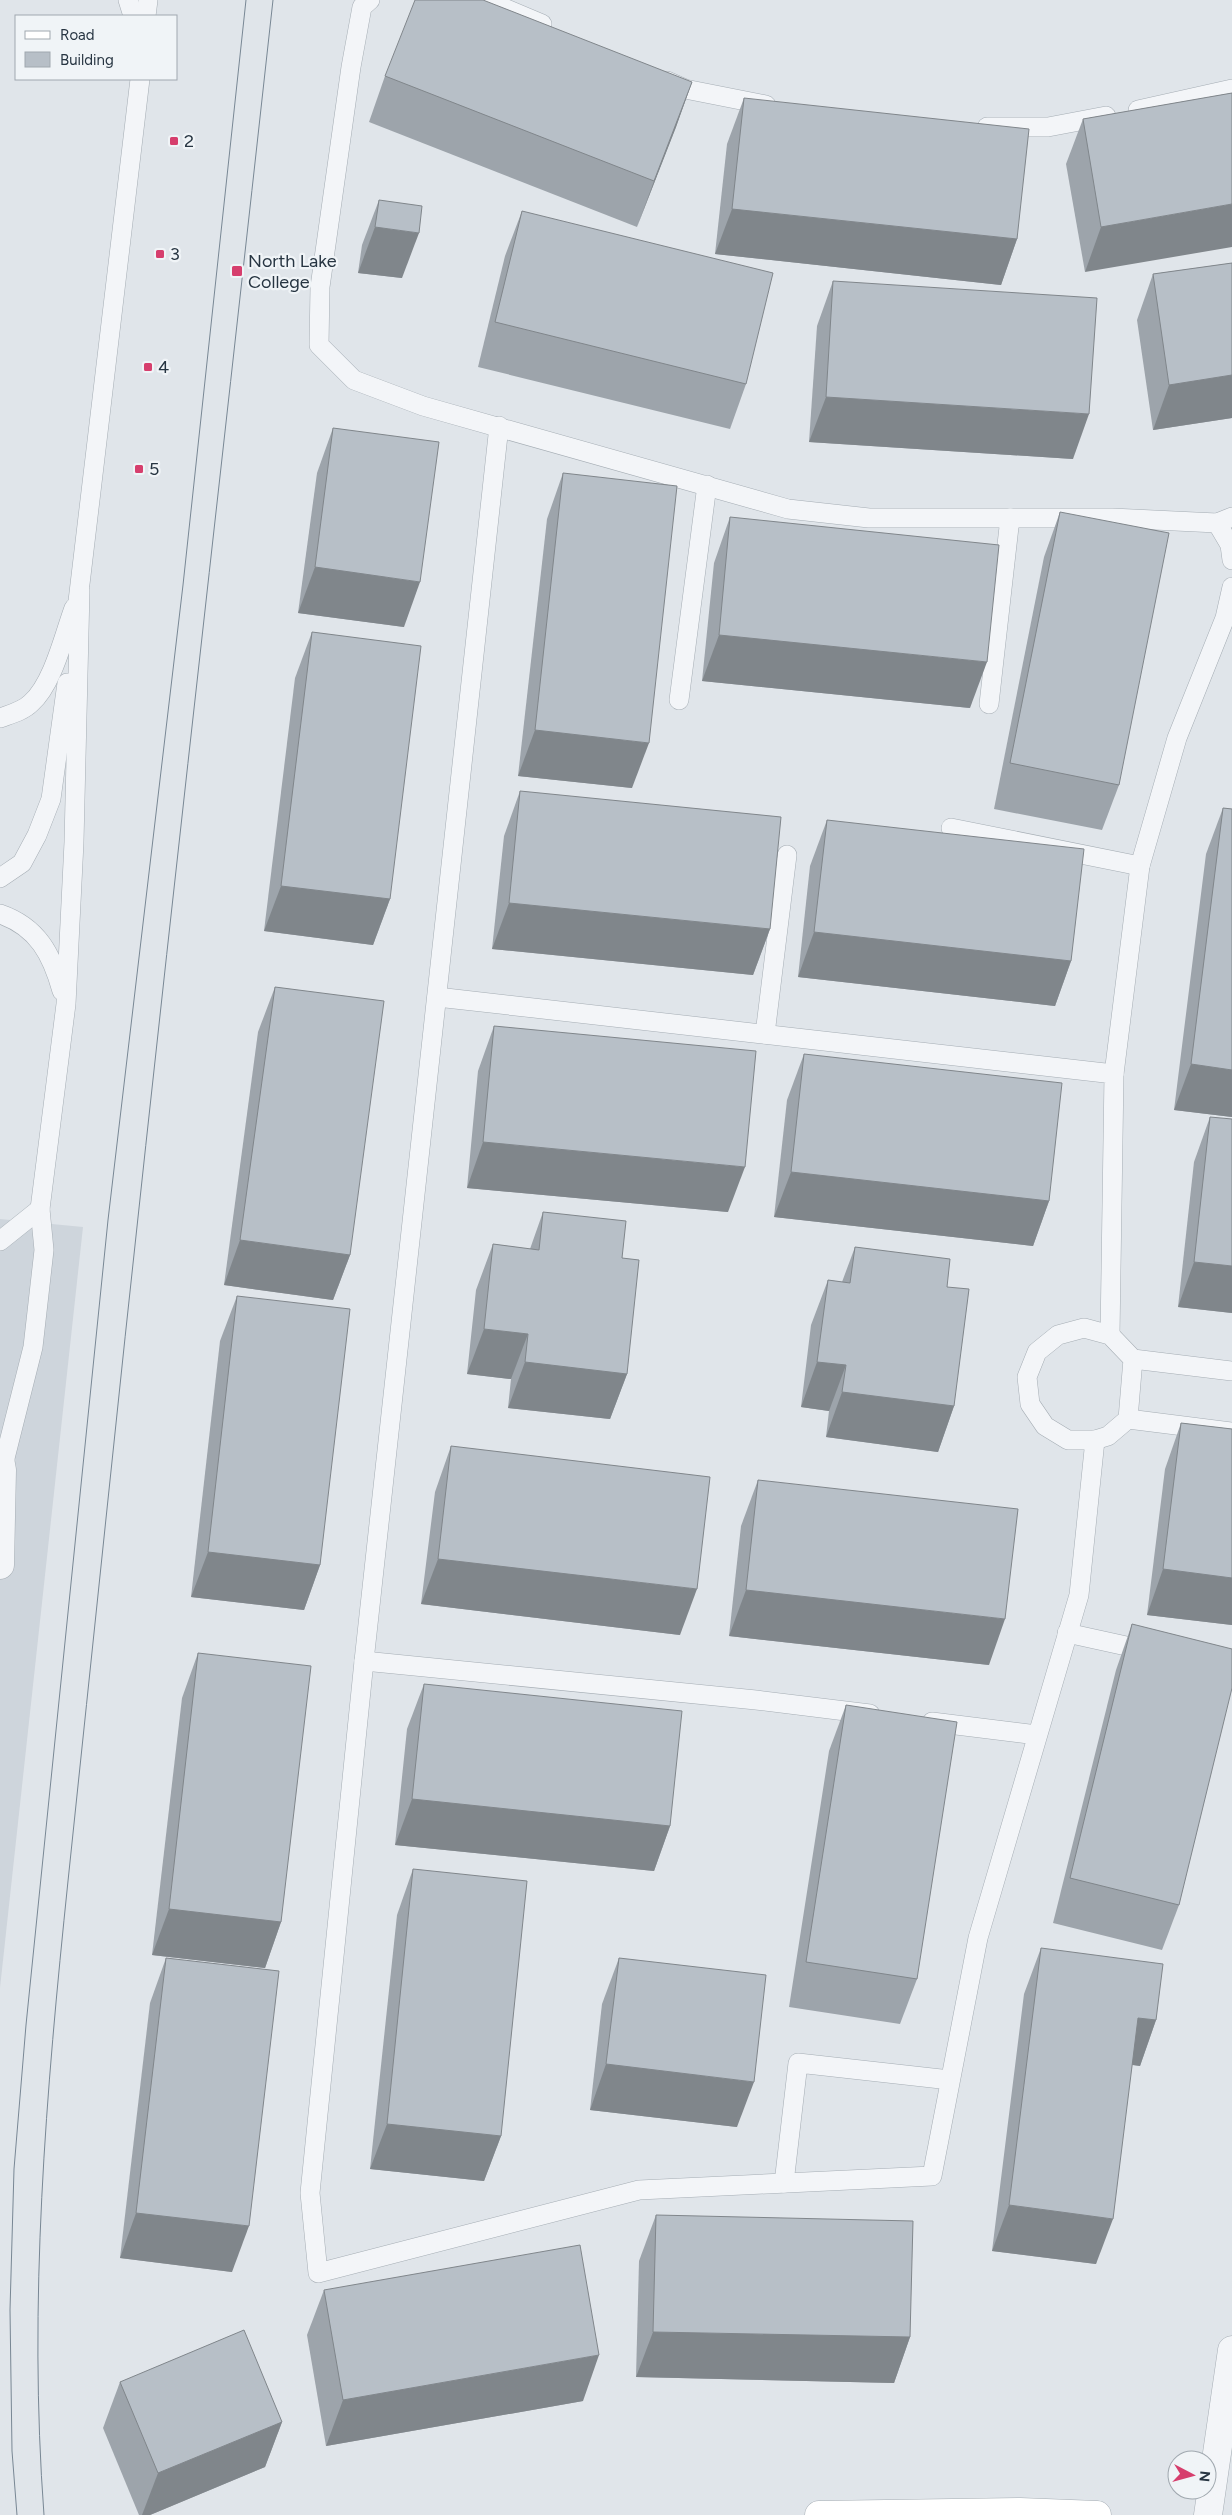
<svg xmlns="http://www.w3.org/2000/svg" width="1232" height="2515" font-family="Figtree,sans-serif">
<style>
.built{fill:#ced5dc}
.lines{fill:none;stroke-linecap:round;stroke-linejoin:round}
.service-casing{stroke:#a5adb4;stroke-width:20}
.minor-casing{stroke:#a5adb4;stroke-width:29}
.secondary-casing{stroke:#a5adb4;stroke-width:29}
.service{stroke:#f3f5f8;stroke-width:19}
.minor{stroke:#f3f5f8;stroke-width:28}
.secondary{stroke:#fff;stroke-width:28}
.tram{stroke:#788794;stroke-width:1}
.wall{fill:#9da4ab}
.shaded-wall{fill:#80868b}
.building{fill:#b7bfc7;stroke:#80868b}
.poi-dot{fill:#d63e6d;stroke:#f0f4f7;stroke-width:2}
.labels{text-anchor:middle;dominant-baseline:central;stroke-width:4.5;stroke-linejoin:round;paint-order:stroke}
.poi-label{font-size:18px;fill:#273542;stroke:#f0f4f7;text-anchor:start}
</style>
<rect width="100%" height="100%" fill="#e0e5ea"/>
<path class="built" d="M0,1219L83,1227L0,1988Z"/>
<g class="lines">
<g class="service-casing">
<g id="service">
<path d="M128,0L133,16"/>
<path d="M370,0L362,7L351,67L320,287L319,345L354,380L423,406L788,509L869,518H1112L1217,523L1232,517"/>
<path d="M485,0L542,24"/>
<path d="M146,16L148,0"/>
<path d="M667,81L685,89L766,105"/>
<path d="M1138,110L1232,89"/>
<path d="M987,127H1048L1106,116"/>
<path d="M499,426L364,1661L310,2193L318,2273L639,2190L932,2176L978,1938L1079,1595L1095,1440"/>
<path d="M1217,523L1230,545L1232,560"/>
<path d="M78,601L140,79"/>
<path d="M679,700L707,485"/>
<path d="M989,704L1010,518"/>
<path d="M0,718C11,714 23,711 31,703C53,684 64,635 74,608"/>
<path d="M951,828L1140,866"/>
<path d="M0,878L22,863L37,835L51,799L67,683"/>
<path d="M0,914C38,927 52,955 62,991"/>
<path d="M437,997L1114,1074L1110,1335"/>
<path d="M765,1034L787,855"/>
<path d="M1114,1074L1140,866L1177,738L1225,618L1232,587"/>
<path d="M0,1241L40,1209"/>
<path d="M1133,1359L1128,1419L1108,1436L1095,1440H1068L1045,1426L1030,1404L1027,1377L1037,1352L1058,1335L1084,1328L1110,1335L1133,1359L1232,1371"/>
<path d="M1128,1419L1232,1432"/>
<path d="M2,1470L33,1347L44,1250L40,1209L66,1004L74,842L80,590"/>
<path d="M1067,1633L1149,1651"/>
<path d="M364,1661L756,1700L870,1714"/>
<path d="M932,1722L1037,1735"/>
<path d="M784,2183L798,2063L950,2080"/>
</g>
</g>
<g class="minor-casing">
<g id="minor">
<path d="M0,1459L2,1470L0,1565"/>
<path d="M1208,2515L1232,2350"/>
</g>
</g>
<g class="secondary-casing">
<path id="secondary" d="M819,2515L1020,2512L1097,2515"/>
</g>
<use href="#service" class="service"/>
<use href="#minor" class="minor"/>
<use href="#secondary" class="secondary"/>
<g class="tram">
<path d="M17,2515L12,2451L10,2310L14,2169L26,2025L108,1220L183,585L246,0"/>
<path d="M44,2515C28,2302 46,2093 68,1881C80,1763 93,1646 105,1528C158,1018 217,509 273,0"/>
</g>
</g>
<g class="wall">
<path d="M385,76L692,82L676,127L637,227L369,122Z"/>
<path d="M1232,93L1085,272L1066,164L1083,119Z"/>
<path d="M744,98L1017,239L1001,285L715,254L727,144Z"/>
<path d="M379,200L402,278L358,273L362,245Z"/>
<path d="M522,211L746,384L730,429L478,367L505,256Z"/>
<path d="M1232,263V418L1153,430L1137,320L1153,274Z"/>
<path d="M833,281L1073,459L809,442L817,326Z"/>
<path d="M333,428L404,627L298,613L317,473Z"/>
<path d="M563,473L632,788L518,776L547,519Z"/>
<path d="M1060,512L1119,785L1102,830L994,809L1044,557Z"/>
<path d="M730,517L970,708L702,681L714,563Z"/>
<path d="M312,632L390,899L373,945L264,931L295,678Z"/>
<path d="M520,791L770,929L753,975L492,949L504,836Z"/>
<path d="M1223,808L1232,809V1117L1174,1110L1206,854Z"/>
<path d="M827,820L1071,961L1055,1006L798,977L810,866Z"/>
<path d="M275,987L350,1255L333,1300L224,1285L258,1032Z"/>
<path d="M494,1026L728,1212L467,1188L478,1071Z"/>
<path d="M804,1054L1049,1201L1033,1246L774,1217L787,1100Z"/>
<path d="M1210,1117L1232,1313L1178,1307L1194,1162Z"/>
<path d="M543,1212L622,1258L627,1374L610,1419L508,1408L511,1379L467,1374L476,1290L493,1244L530,1249Z"/>
<path d="M855,1247L947,1287L954,1406L938,1452L826,1437L829,1411L801,1407L811,1325L828,1280L842,1282Z"/>
<path d="M237,1296L320,1565L304,1610L191,1597L220,1341Z"/>
<path d="M1181,1423L1232,1429V1625L1147,1615L1165,1469Z"/>
<path d="M451,1446L680,1635L421,1604L435,1492Z"/>
<path d="M758,1480L989,1665L729,1636L741,1526Z"/>
<path d="M1132,1624L1179,1905L1162,1950L1053,1923L1116,1670Z"/>
<path d="M198,1653L281,1922L265,1968L152,1955L182,1698Z"/>
<path d="M424,1684L670,1826L654,1871L395,1845L407,1729Z"/>
<path d="M846,1705L917,1979L900,2024L789,2007L829,1751Z"/>
<path d="M413,1869L501,2136L484,2181L370,2169L397,1915Z"/>
<path d="M1041,1948L1156,2020L1140,2066L1132,2065L1096,2264L992,2251L1024,1994Z"/>
<path d="M166,1958L232,2272L120,2258L150,2003Z"/>
<path d="M619,1958L737,2127L590,2110L602,2004Z"/>
<path d="M656,2215L910,2337L894,2383L636,2377L639,2261Z"/>
<path d="M324,2290L583,2401L326,2446L307,2335Z"/>
<path d="M120,2382L282,2422L265,2467L150,2515H139L103,2428Z"/>
</g>
<g class="shaded-wall">
<path d="M692,82L676,127L637,227L654,181Z"/>
<path d="M1232,204V247L1085,272L1101,227Z"/>
<path d="M732,209L1017,239L1001,285L715,254Z"/>
<path d="M375,227L419,233L402,278L358,273Z"/>
<path d="M1232,375V418L1153,430L1169,385Z"/>
<path d="M826,397L1089,414L1073,459L809,442Z"/>
<path d="M315,567L420,582L404,627L298,613Z"/>
<path d="M719,635L987,662L970,708L702,681Z"/>
<path d="M535,730L649,743L632,788L518,776Z"/>
<path d="M281,886L390,899L373,945L264,931Z"/>
<path d="M509,903L770,929L753,975L492,949Z"/>
<path d="M814,932L1071,961L1055,1006L798,977Z"/>
<path d="M1191,1064L1232,1070V1117L1174,1110Z"/>
<path d="M483,1142L745,1167L728,1212L467,1188Z"/>
<path d="M791,1172L1049,1201L1033,1246L774,1217Z"/>
<path d="M240,1240L350,1255L333,1300L224,1285Z"/>
<path d="M1194,1262L1232,1266V1313L1178,1307Z"/>
<path d="M484,1329L528,1334L511,1379L467,1374Z"/>
<path d="M525,1362L627,1374L610,1419L508,1408Z"/>
<path d="M817,1362L846,1365L829,1411L801,1407Z"/>
<path d="M842,1392L954,1406L938,1452L826,1437Z"/>
<path d="M208,1552L320,1565L304,1610L191,1597Z"/>
<path d="M438,1559L697,1589L680,1635L421,1604Z"/>
<path d="M1163,1569L1232,1578V1625L1147,1615Z"/>
<path d="M746,1590L1005,1619L989,1665L729,1636Z"/>
<path d="M412,1799L670,1826L654,1871L395,1845Z"/>
<path d="M169,1909L281,1922L265,1968L152,1955Z"/>
<path d="M1138,2018L1156,2020L1140,2066L1121,2063Z"/>
<path d="M606,2064L754,2082L737,2127L590,2110Z"/>
<path d="M387,2124L501,2136L484,2181L370,2169Z"/>
<path d="M1009,2205L1113,2219L1096,2264L992,2251Z"/>
<path d="M136,2213L249,2226L232,2272L120,2258Z"/>
<path d="M653,2332L910,2337L894,2383L636,2377Z"/>
<path d="M599,2355L583,2401L326,2446L343,2400Z"/>
<path d="M282,2422L265,2467L150,2515H142L158,2473Z"/>
</g>
<g class="building">
<path d="M415,0H483L692,82L654,181L385,76Z"/>
<path d="M1232,93V204L1101,227L1083,119Z"/>
<path d="M744,98L1029,129L1017,239L732,209Z"/>
<path d="M379,200L422,206L419,233L375,227Z"/>
<path d="M522,211L773,273L746,384L495,322Z"/>
<path d="M1232,263V375L1169,385L1153,274Z"/>
<path d="M833,281L1097,298L1089,414L826,397Z"/>
<path d="M333,428L439,442L420,582L315,567Z"/>
<path d="M563,473L677,486L649,743L535,730Z"/>
<path d="M1060,512L1169,533L1119,785L1010,763Z"/>
<path d="M730,517L999,545L987,662L719,635Z"/>
<path d="M312,632L421,646L390,899L281,886Z"/>
<path d="M520,791L781,817L770,929L509,903Z"/>
<path d="M1223,808L1232,809V1070L1191,1064Z"/>
<path d="M827,820L1084,849L1071,961L814,932Z"/>
<path d="M275,987L384,1001L350,1255L240,1240Z"/>
<path d="M494,1026L756,1051L745,1167L483,1142Z"/>
<path d="M804,1054L1062,1083L1049,1201L791,1172Z"/>
<path d="M1210,1117L1232,1119V1266L1194,1262Z"/>
<path d="M543,1212L626,1221L622,1258L639,1260L627,1374L525,1362L528,1334L484,1329L493,1244L539,1250Z"/>
<path d="M855,1247L950,1259L947,1287L969,1289L954,1406L842,1392L846,1365L817,1362L828,1280L850,1283Z"/>
<path d="M237,1296L350,1309L320,1565L208,1552Z"/>
<path d="M1181,1423L1232,1429V1578L1163,1569Z"/>
<path d="M451,1446L710,1477L697,1589L438,1559Z"/>
<path d="M758,1480L1018,1509L1005,1619L746,1590Z"/>
<path d="M1132,1624L1232,1649V1688L1179,1905L1070,1878Z"/>
<path d="M198,1653L311,1666L281,1922L169,1909Z"/>
<path d="M424,1684L682,1711L670,1826L412,1799Z"/>
<path d="M846,1705L957,1722L917,1979L806,1962Z"/>
<path d="M413,1869L527,1881L501,2136L387,2124Z"/>
<path d="M1041,1948L1163,1964L1156,2020L1138,2018L1113,2219L1009,2205Z"/>
<path d="M166,1958L279,1971L249,2226L136,2213Z"/>
<path d="M619,1958L766,1975L754,2082L606,2064Z"/>
<path d="M656,2215L913,2221L910,2337L653,2332Z"/>
<path d="M580,2245L599,2355L343,2400L324,2290Z"/>
<path d="M244,2330L282,2422L158,2473L120,2382Z"/>
</g>
<g class="poi-dot">
<rect x="169" y="136" width="10" height="10" rx="2.5"/>
<rect x="155" y="249" width="10" height="10" rx="2.5"/>
<rect x="231" y="265" width="12" height="12" rx="2.5"/>
<rect x="143" y="362" width="10" height="10" rx="2.5"/>
<rect x="134" y="464" width="10" height="10" rx="2.5"/>
</g>
<g class="labels">
<g class="poi-label">
<text x="184" y="141">2</text>
<text x="170" y="254">3</text>
<text x="248" y="261">North Lake<tspan x="248" dy="21">College</tspan></text>
<text x="158" y="367">4</text>
<text x="149" y="469">5</text>
</g>
</g>
<rect x="15" y="15" width="162" height="65" fill="#f0f4f7" stroke="#a0a8af"/>
<rect x="25" y="31" width="25" height="8" fill="#ffffff" stroke="#a0a8af"/>
<text x="60" y="40" font-size="15" fill="#273542">Road</text>
<rect x="25" y="52" width="25" height="15" fill="#b7bfc7" stroke="#a0a8af"/>
<text x="60" y="65" font-size="15" fill="#273542">Building</text>
<g transform="translate(1192 2475) rotate(96)"><circle r="24" fill="#f0f4f7" stroke="#a0a8af"/>
<path d="M0-4L9 19L0 12L-9 19Z" fill="#d63e6d"/>
<text y="-8" font-size="14" font-weight="bold" text-anchor="middle" fill="#273542">N</text>
</g>
</svg>
